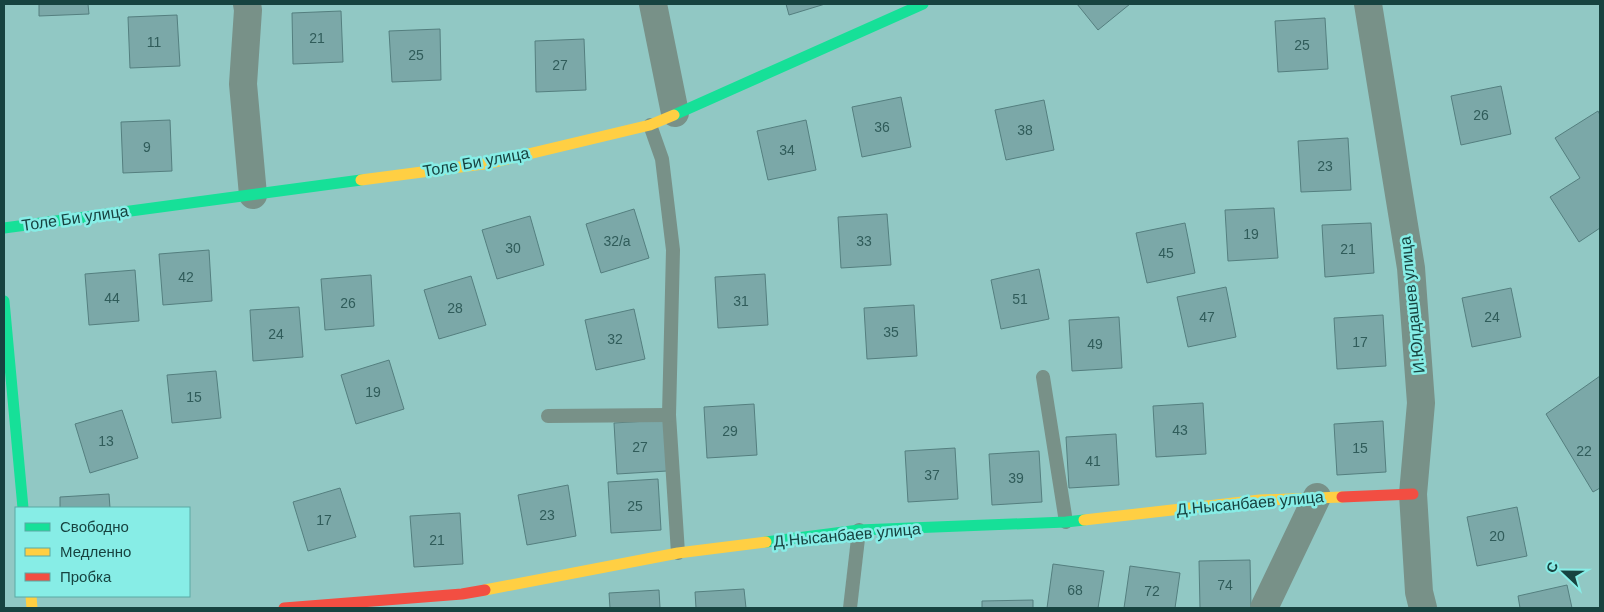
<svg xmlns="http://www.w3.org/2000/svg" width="1604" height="612" font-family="Arial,sans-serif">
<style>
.building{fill:#7ba8a8;stroke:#547f7f}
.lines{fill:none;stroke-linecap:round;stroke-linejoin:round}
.lane{stroke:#789188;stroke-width:14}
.street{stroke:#789188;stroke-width:28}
.fast{stroke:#16e098;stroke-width:11}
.slow{stroke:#ffcf43;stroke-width:11}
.jam{stroke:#f24e42;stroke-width:11}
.labels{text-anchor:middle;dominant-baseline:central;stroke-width:5;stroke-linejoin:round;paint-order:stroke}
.number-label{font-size:14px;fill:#305c5a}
.street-label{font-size:16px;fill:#174340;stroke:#87ede6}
</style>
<rect width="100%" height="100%" fill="#91c8c4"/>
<g class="building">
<path d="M39,4H88L89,14L39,16Z"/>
<path d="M786,4H825L789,15Z"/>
<path d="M1077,4H1130L1098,30Z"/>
<path d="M341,11L343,62L293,64L292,13Z"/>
<path d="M177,15L180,66L130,68L128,17Z"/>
<path d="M1325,18L1328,69L1278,72L1275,21Z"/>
<path d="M440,29L441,80L392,82L389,31Z"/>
<path d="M584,39L586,90L536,92L535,41Z"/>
<path d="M1501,86L1511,134L1461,145L1451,96Z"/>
<path d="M901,97L911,147L862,157L852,107Z"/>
<path d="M1044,100L1054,150L1006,160L995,110Z"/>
<path d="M1598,111L1600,115V228L1579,242L1550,197L1580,178L1555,138Z"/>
<path d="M170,120L172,171L123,173L121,122Z"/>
<path d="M806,120L816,170L768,180L757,131Z"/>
<path d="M1348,138L1351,190L1301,192L1298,141Z"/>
<path d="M1274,208L1278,258L1228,261L1225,210Z"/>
<path d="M634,209L649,258L601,273L586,224Z"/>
<path d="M887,214L891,265L841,268L838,217Z"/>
<path d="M530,216L544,265L497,279L482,230Z"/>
<path d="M1185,223L1195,273L1147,283L1136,233Z"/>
<path d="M1371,223L1374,273L1325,277L1322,225Z"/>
<path d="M209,250L212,301L163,305L159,254Z"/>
<path d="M1039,269L1049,319L1001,329L991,280Z"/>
<path d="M135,270L139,321L89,325L85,274Z"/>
<path d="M765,274L768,325L718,328L715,277Z"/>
<path d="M371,275L374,326L325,330L321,279Z"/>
<path d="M471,276L486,325L439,339L424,290Z"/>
<path d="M1226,287L1236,337L1188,347L1177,297Z"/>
<path d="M1511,288L1521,337L1472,347L1462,298Z"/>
<path d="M914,305L917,356L867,359L864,308Z"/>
<path d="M299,307L303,357L253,361L250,310Z"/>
<path d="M634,309L645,359L596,370L585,320Z"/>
<path d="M1383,315L1386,366L1337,369L1334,318Z"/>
<path d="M1119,317L1122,368L1072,371L1069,320Z"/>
<path d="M389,360L404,409L356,424L341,375Z"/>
<path d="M216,371L221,418L172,423L167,375Z"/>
<path d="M1600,376V488L1593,492L1546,414Z"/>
<path d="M1203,403L1206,454L1156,457L1153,406Z"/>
<path d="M754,404L757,455L707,458L704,407Z"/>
<path d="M122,410L138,458L90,473L75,424Z"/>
<path d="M664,420L667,471L617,474L614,423Z"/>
<path d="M1383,421L1386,472L1337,475L1334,424Z"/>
<path d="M1116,434L1119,485L1069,488L1066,437Z"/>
<path d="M955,448L958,499L908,502L905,451Z"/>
<path d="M1039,451L1042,502L992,505L989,454Z"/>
<path d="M658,479L661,530L611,533L608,482Z"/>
<path d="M568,485L576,536L527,545L518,495Z"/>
<path d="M340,488L356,537L308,551L293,502Z"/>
<path d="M109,494L110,508H60V497Z"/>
<path d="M1517,507L1527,556L1477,566L1467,517Z"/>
<path d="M460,513L463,564L414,567L410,516Z"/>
<path d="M1250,560L1251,608H1200L1199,561Z"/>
<path d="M1053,564L1104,571L1098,608H1047Z"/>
<path d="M1130,566L1180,573L1175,608H1124Z"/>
<path d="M1567,585L1572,608H1520L1518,596Z"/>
<path d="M744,589L746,608H696L695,592Z"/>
<path d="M659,590L660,608H610L609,593Z"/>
<path d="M1033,600V608H982V601Z"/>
</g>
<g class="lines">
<g class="lane">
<path d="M650,125L662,159L673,250L669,415L678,553"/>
<path d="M1043,377L1066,522"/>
<path d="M548,416L669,415"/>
<path d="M850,608L859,530"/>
</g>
<g class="street">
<path d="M247,4L248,10L243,84L253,195"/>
<path d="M653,4L675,113"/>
<path d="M1368,4L1411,268L1421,403L1413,494L1419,592L1423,608"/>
<path d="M1264,608L1317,497"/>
</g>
<g class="fast">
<path d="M674,115L923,4"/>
<path d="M4,228L361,180"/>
<path d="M4,301L23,508"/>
<path d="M766,542L859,530L1066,522L1084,520"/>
</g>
<g class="slow">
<path d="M361,180L491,163L650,125L674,115"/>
<path d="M1084,520L1260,500L1342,497"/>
<path d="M485,590L678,553L766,542"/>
<path d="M31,596L32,608"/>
</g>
<g class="jam">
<path d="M1342,497L1413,494"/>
<path d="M284,608L462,594L485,590"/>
</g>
</g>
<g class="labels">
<g class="number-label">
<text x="317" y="38">21</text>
<text x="154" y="42">11</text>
<text x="1302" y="45">25</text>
<text x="416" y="55">25</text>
<text x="560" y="65">27</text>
<text x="1481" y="115">26</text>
<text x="882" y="127">36</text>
<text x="1025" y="130">38</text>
<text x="147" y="147">9</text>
<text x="787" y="150">34</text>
<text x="1325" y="166">23</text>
<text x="1251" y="234">19</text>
<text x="617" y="241">32/a</text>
<text x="864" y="241">33</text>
<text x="513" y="248">30</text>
<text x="1348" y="249">21</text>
<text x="1166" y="253">45</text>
<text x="186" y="277">42</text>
<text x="112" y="298">44</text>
<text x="1020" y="299">51</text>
<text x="741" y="301">31</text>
<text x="348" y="303">26</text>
<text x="455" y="308">28</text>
<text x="1207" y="317">47</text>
<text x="1492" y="317">24</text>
<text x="891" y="332">35</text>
<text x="276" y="334">24</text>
<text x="615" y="339">32</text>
<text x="1360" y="342">17</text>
<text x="1095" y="344">49</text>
<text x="373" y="392">19</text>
<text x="194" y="397">15</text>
<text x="1180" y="430">43</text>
<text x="730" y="431">29</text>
<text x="106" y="441">13</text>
<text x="640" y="447">27</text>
<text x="1360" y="448">15</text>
<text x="1584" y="451">22</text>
<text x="1093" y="461">41</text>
<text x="932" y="475">37</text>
<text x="1016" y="478">39</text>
<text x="635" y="506">25</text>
<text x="547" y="515">23</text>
<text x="324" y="520">17</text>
<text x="1497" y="536">20</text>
<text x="437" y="540">21</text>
<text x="1225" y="585">74</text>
<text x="1075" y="590">68</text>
<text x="1152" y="591">72</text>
</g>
<g class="street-label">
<text transform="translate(476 162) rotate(-10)">Толе Би улица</text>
<text transform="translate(75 218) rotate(-8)">Толе Би улица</text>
<text transform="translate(1412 305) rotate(-96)">И.Юлдашев улица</text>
<text transform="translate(1250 503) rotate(-5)">Д.Нысанбаев улица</text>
<text transform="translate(847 535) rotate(-5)">Д.Нысанбаев улица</text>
</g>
</g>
<rect width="1604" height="612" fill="none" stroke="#174340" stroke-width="10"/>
<rect x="15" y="507" width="175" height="90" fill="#87ede6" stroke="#5aa9a4"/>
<rect x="25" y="523" width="25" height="8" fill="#16e098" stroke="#5aa9a4"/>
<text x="60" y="532" font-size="15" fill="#174340">Свободно</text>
<rect x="25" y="548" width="25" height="8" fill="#ffcf43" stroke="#5aa9a4"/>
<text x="60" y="557" font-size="15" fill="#174340">Медленно</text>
<rect x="25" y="573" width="25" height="8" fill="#f24e42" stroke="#5aa9a4"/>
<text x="60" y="582" font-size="15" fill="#174340">Пробка</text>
<g transform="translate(1564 572) rotate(292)" stroke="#87ede6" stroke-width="4" paint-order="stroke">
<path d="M0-4L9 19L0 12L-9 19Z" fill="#174340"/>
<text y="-8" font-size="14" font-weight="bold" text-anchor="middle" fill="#174340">С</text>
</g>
</svg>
